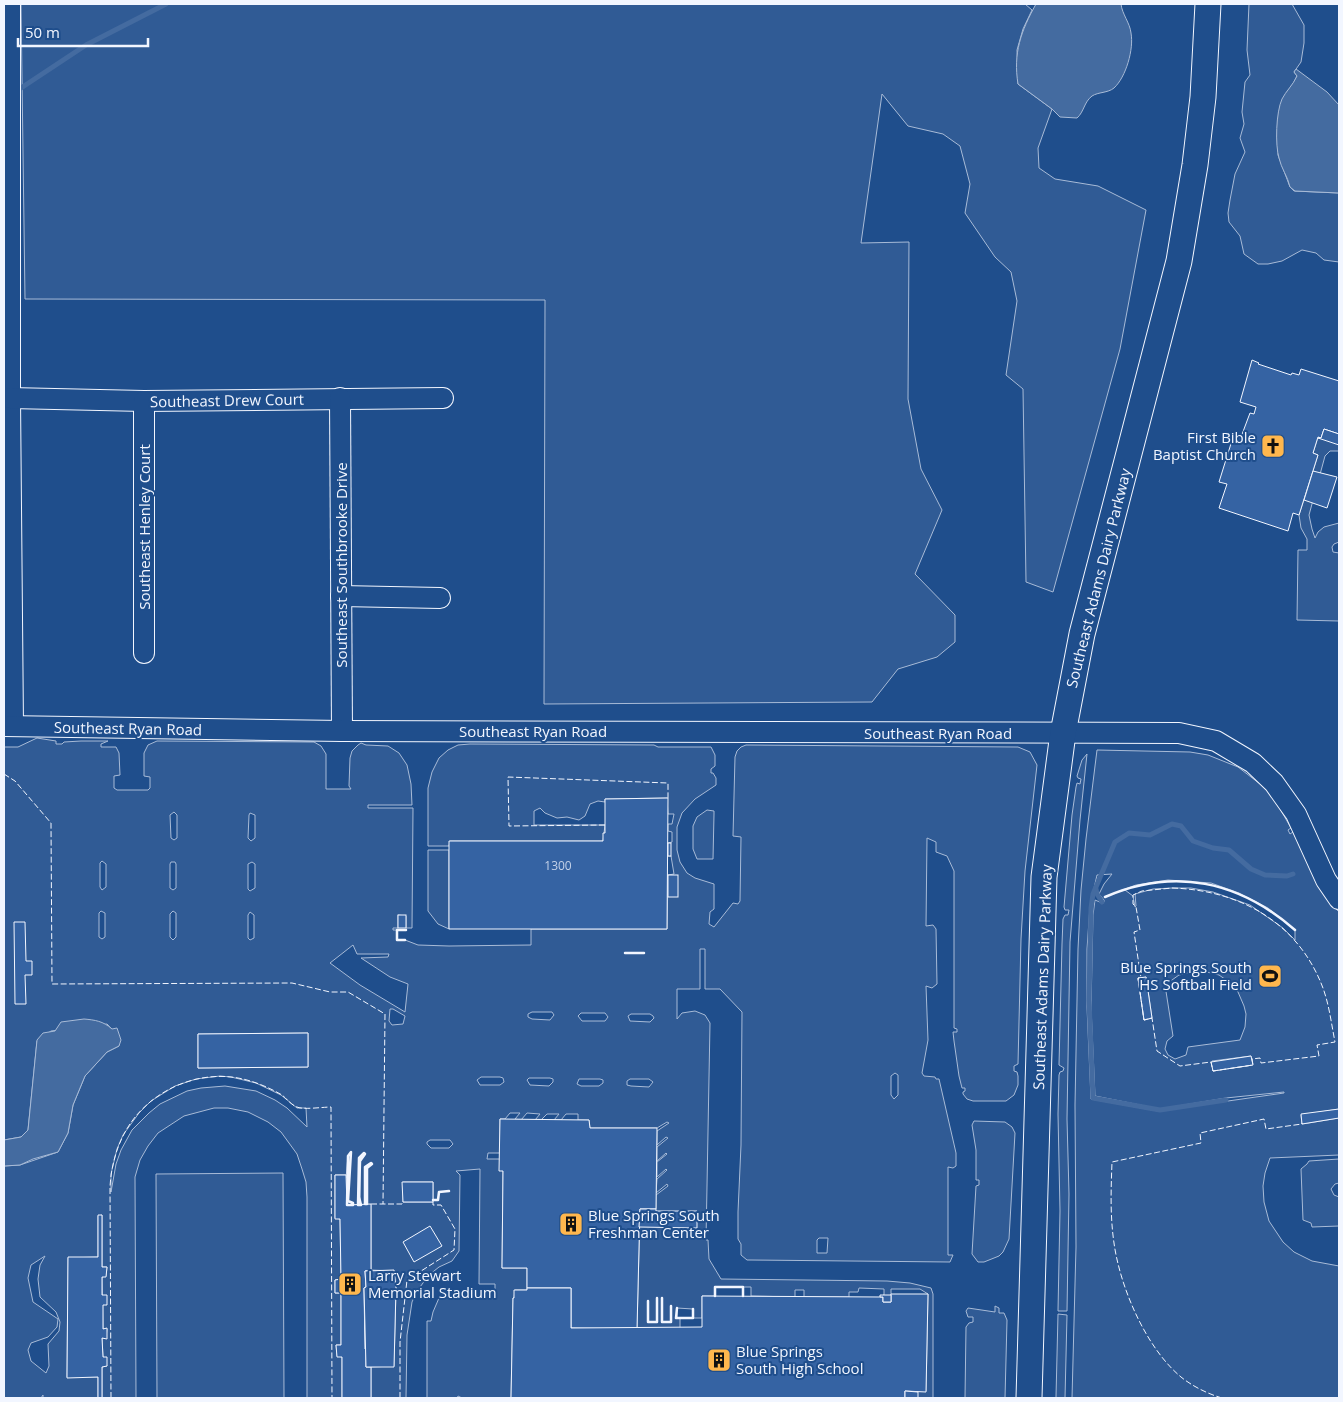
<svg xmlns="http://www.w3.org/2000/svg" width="1343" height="1402" font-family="'Open Sans',sans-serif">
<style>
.built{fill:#305b95;stroke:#a8bbd7;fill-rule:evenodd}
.water{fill:#446ba0;stroke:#a8bbd7}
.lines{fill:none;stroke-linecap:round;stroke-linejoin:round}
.stream{stroke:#446ba0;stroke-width:5}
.building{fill:#3563a3;stroke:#f2f6ff}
.minor-casing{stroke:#f2f6ff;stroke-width:22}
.major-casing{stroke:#f2f6ff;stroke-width:27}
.minor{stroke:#1f4e8c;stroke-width:20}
.major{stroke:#1f4e8c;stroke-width:25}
.fence{stroke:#f2f6ff;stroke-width:1;stroke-dasharray:6 2.5;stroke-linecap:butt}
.wall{stroke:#f2f6ff;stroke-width:2.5}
.labels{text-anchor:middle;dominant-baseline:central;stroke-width:4;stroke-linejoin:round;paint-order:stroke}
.number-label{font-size:12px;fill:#c3d1e8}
.street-label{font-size:15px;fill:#f2f6ff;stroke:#1f4e8c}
.poi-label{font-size:15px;fill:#f2f6ff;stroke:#1f4e8c;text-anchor:start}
</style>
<rect width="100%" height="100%" fill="#1f4e8c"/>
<g class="built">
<path d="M21,4H1025L1032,10L1023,29L1017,50L1018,84L1052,109L1038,148L1039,168L1055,179L1098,186L1146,210L1120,349L1053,592L1026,582L1023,389L1006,375L1017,301L1011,272L995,257L965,213L970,184L960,146L943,134L908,126L882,94L861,243L909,242L908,399L921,469L942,510L915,574L955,615V642L937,657L898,669L872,702L544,704L545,300L25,299Z"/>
<path d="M1249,4H1292L1304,25V43L1301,62L1294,72L1297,76L1293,84L1287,92L1278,141V155L1290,187L1294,191L1339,193V262L1324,260L1316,253L1302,250L1282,261L1268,264H1258L1244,254L1240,236L1229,222L1228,213L1230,200L1235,174L1245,152L1240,138L1244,124L1242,112L1245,82L1250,75L1247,50Z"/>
<path d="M1324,429L1339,434V451H1330L1325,456L1309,515L1312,529L1315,538L1318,532L1324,527L1339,523V542L1334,544L1332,547L1333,552L1339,553V621L1297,620L1298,550H1307V539L1301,528L1299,515L1318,455L1313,453L1318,437Z"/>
<path d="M37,738L56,741V744H62L64,742L81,741H108L101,744V747H116L119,753L120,775L114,776V788L117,790H148L150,788V777L144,776V753L148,745L157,741L314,742L321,746L326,754V789H351L349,786L350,758L352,751L358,745L361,743L366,745L388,746L399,753L407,765L411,784L412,805H368V808H413L412,928H406V916L398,915V928H393V930H397V940H405L418,945L449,946L531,945V929H667L668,875L674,874L671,856H668V843L672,842V832L668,831V824H672L674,814H668L667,798L605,799V802L598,801L590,804L585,816L579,820L567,817L557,818L545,813L540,808L534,811V825H605L603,841H450L449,846H428V788L432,772L439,758L448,750L458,745L470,744L654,745L658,747H711L715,755V766L711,769V773H713L716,778V785L695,799L682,813L677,827V850L680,862L687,873L695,878L714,884V909L710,912L709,924L714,927L733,903L738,904L740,901L741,837L733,836L735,757L737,751L741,747L746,745L1018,747L1030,752L1037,765L1025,871L1021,939L1018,1064L1014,1066V1071L1017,1072L1018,1076V1085L1014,1095L1006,1101H973L967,1099L963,1094V1092L965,1091V1088H962L959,1076L954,1041L953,1032H957V1029L954,1028V871L947,856L936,852V842L927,838L926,926L933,925L936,929L937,984L932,988L926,986L928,1040L922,1073L924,1076L935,1077L936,1079H939L956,1153V1166L953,1168L948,1167V1255H953L950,1262L751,1260H747L741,1255V1244L738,1239V1212L741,1145L742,1012L720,989H705V949H700V989H677V1019L682,1013L695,1011L705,1015L710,1023L706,1240H708L709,1259L721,1279L887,1281L910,1283L931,1288L933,1294V1398H905V1391H926L928,1294L920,1289H891V1302L883,1295H884V1289L859,1288L858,1292H849V1297H804V1290H795V1297L751,1296V1287H715V1296H702V1318H693V1309L677,1308V1318H680V1329H637L640,1209H656V1195L668,1186L667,1184L656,1193L657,1179L667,1170L666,1169L657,1177V1162L667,1154L666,1153L657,1161V1147L668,1138L666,1137L657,1145V1131L669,1123L667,1122L657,1128H590L589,1120H578V1114H566L561,1120H554L559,1114H547L541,1120H535L540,1114L527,1113L521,1120L515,1119L520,1113H510L505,1119H500V1153H488L487,1159H500L503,1171L502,1268H527V1290H515L514,1298H513L511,1398H462L458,1396L457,1398H427V1321H431L433,1312L439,1298L446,1292L451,1291L456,1294L458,1298L495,1297V1284H479L480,1169L456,1171L460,1175L459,1251L452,1261L439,1267L429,1275L417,1291L412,1302L407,1335L406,1398H371V1367L394,1366L396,1289L394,1271L371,1270V1205L367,1204L366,1188L367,1168L372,1164L370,1163L366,1166L365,1204L361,1205L360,1200V1161L365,1154L364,1153L359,1157L358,1205H353V1203L348,1201V1194L351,1152L348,1156L346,1178V1175H335V1218L340,1219L341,1279L335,1280V1293H341V1345H336L337,1356L342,1357V1398H307V1197L306,1182L302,1169L297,1154L281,1132L268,1122L248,1112L228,1108H214L184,1116L158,1133L148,1146L140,1160L135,1177L136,1398H102V1367L107,1366L103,1357L102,1338H106L107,1329H103L102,1277L106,1276L107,1267H102V1215L98,1216V1257L68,1258L67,1377H98V1398H43V1395L41,1398H4V1166L20,1165L58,1152L68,1133L73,1105L85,1076L107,1052L119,1046L112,1029L107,1024L51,1031L37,1041L28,1130L21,1137L4,1140V747H18ZM174,812L177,815V838L174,840L171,838L170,815ZM250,813L255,815V838L251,841L248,838L249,815ZM102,861L106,864V887L102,890L100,887V863ZM171,862H175L176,864V888L173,890L170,888V864ZM252,862L255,864V888L250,891L248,889V864ZM101,911L105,913V937L102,939L99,937V913ZM173,911L176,913V937L173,940L170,937V914ZM250,912L254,915V938L250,940L248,938V915ZM353,945L357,954H389L388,957L361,958L390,977L408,984L405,1012L360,985L330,963ZM390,1009H393L405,1016L403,1024L392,1025L389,1021ZM532,1012H552L554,1015L550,1020L532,1019L528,1017V1014ZM581,1013H605L608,1017L605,1021H582L578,1016ZM631,1014H650L653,1016L654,1018L650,1022L630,1021L628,1016ZM308,1033V1067L198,1068V1034ZM895,1073L898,1075V1095L894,1099L891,1095V1076ZM220,1076L231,1077L256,1083L281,1095L297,1108H306L307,1127L287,1108L275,1100L256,1091L225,1086L201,1088L187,1091L160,1104L149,1113L132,1130L121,1150L116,1164L111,1192V1174L117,1149L123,1135L139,1113L151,1101L175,1086L196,1079ZM481,1077H500L503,1078L504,1082L500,1085H480L477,1080ZM529,1078H550L553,1079V1082L549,1086L530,1085L527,1080ZM579,1079H600L603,1080V1083L599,1086H581L577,1084ZM630,1079H649L653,1082L649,1087L631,1086L627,1085V1081ZM430,1140H450L453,1144L449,1148H431L427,1144V1142ZM403,1182H433V1202H403ZM819,1238H828L827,1253H817V1240ZM45,1256L40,1265L38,1279L40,1297L56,1312L60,1322L59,1331L48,1344L49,1366L46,1373L31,1361L28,1350L31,1343L48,1337L57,1327L58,1319L33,1302L28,1278L31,1265Z"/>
<path d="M1097,750L1190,752L1208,755L1238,767L1264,787L1275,800L1291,828L1288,830L1290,834L1293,832L1331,904L1339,912V1109L1301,1115L1302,1124L1339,1118V1155L1270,1158L1265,1173L1263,1186L1264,1202L1269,1221L1283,1242L1294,1252L1312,1261L1339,1266V1398H1072L1076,1247L1075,1105L1078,949L1081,890L1086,839ZM1112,874L1104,884L1099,894L1104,900V902L1102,903L1095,900L1093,915L1091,1007L1095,1096L1160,1109L1226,1098L1284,1092V1093L1158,1111L1091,1099L1087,1007V949L1090,906L1097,875ZM1168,880L1211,883L1239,893L1268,908L1295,930V940L1283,928L1250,905L1213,892L1191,888H1172L1153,889L1135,894L1136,906L1135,907L1133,896L1125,890L1117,892L1136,885ZM1199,970L1219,975L1232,984L1238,992L1244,1006L1246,1014L1245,1027L1240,1040L1188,1047L1186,1055L1175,1059L1168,1055L1165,1049L1167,1041L1173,1036L1165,985L1179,975ZM1146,977L1152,1018L1144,1020L1138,979ZM1251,1056L1252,1065L1213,1071L1212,1061Z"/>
<path d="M1087,754L1080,820L1070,942L1067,1119L1069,1194L1067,1311H1058L1060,1211L1058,1114L1059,1075L1060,1072L1063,1071L1064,1068L1059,1065L1062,944L1063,919L1065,915H1068L1069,910H1065L1064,907L1072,815L1076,787L1077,783L1080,784L1081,779L1078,778L1077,776L1082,760Z"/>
<path d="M707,810L714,811V814L713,859H697L693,849V826L697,817Z"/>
<path d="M428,850H449V929L438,924L428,911Z"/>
<path d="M974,1121L1005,1122L1012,1127L1015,1133L1009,1239L1003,1252L999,1256L984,1262H978L972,1254L976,1186L979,1185V1180H976V1150L972,1125Z"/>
<path d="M1339,1159V1183L1335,1184L1331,1189L1334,1195L1339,1197V1226L1312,1227L1311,1223L1303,1220L1301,1169L1307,1164L1309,1161Z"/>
<path d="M283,1173L284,1398H157L156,1174Z"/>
<path d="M995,1306L999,1308V1313H1004L1007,1320L1005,1398H965L966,1327L969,1323L973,1322V1317H968L966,1311L968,1308L995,1312Z"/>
<path d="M1058,1314L1067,1315L1065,1398H1057L1056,1397Z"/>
</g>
<g class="water">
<path d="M1036,4H1121C1122,14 1130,23 1131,33C1134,49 1126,77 1114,88C1108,93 1098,92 1092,96C1084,102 1084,112 1077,118L1060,117L1052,109L1018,84C1013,53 1021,31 1036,4Z"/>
<path d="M1296,69L1327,92L1339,105V193L1295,191L1290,187C1288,177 1281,168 1279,158C1275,145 1276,112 1282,99C1286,91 1293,85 1297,76L1294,72Z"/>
<path d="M84,1019C95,1020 103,1021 112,1029L117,1028L121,1040L119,1046L107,1052L85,1076L73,1105L68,1133L58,1152L33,1159L20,1165L4,1166V1140L21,1137L28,1130L37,1040L43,1033L55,1031L61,1022Z"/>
</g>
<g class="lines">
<g class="stream">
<path d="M21,88L86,45L166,4"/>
<path d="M1096,889L1097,894L1102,902"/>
<path d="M1226,1100L1160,1110L1093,1098L1089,1000L1091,908L1093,894L1115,842L1129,833L1150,835L1172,824L1181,826L1193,841L1213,848L1229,850L1251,869L1265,875L1287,876L1293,874"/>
</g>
</g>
<g class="building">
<path d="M1252,360L1259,363L1258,364L1291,375L1292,373L1299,375L1301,369L1339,381V434L1324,429L1321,438L1318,437L1313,453L1318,455L1299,515L1293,513L1288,531L1219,508L1227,484L1219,482L1234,434L1241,437L1250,413L1254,414L1256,407L1240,402Z"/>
<path d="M1324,429L1339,434V445L1318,438H1321Z"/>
<path d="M1313,471L1337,477L1327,508L1304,500Z"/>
<path d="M668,798L667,929H449V841H603V833H605V799Z"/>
<rect x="668" y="843" width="3" height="13"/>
<rect x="668" y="875" width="10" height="22"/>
<rect x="398" y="915" width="8" height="13"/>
<path d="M14,922H25L26,961H32V975H25L26,1004H15Z"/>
<path d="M1146,977L1152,1018L1144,1020L1138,978Z"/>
<path d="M308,1033V1067L198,1068V1034Z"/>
<path d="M1251,1056L1253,1065L1213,1071L1211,1062Z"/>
<path d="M1339,1109V1118L1302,1124L1301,1114Z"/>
<path d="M500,1119L589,1120L590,1128H657L656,1209H640L637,1329L571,1328V1288H527V1268H502L503,1171H499Z"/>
<path d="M335,1175H346L347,1205L371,1204V1270L365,1271L366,1287L364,1288L365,1349H366V1367H371V1398H342V1357H337L336,1345H341V1293H335V1280L341,1279L340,1219H335Z"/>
<path d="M402,1182H433V1202H403Z"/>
<path d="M640,1209H656V1211H697V1228L639,1227Z"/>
<path d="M98,1215H102V1267H107L106,1277H102V1295H107V1305H103V1329L107,1328V1339L102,1338L103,1357H107V1366L102,1367V1398H98V1377L67,1378L68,1257H98Z"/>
<path d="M430,1226L442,1246L414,1262L403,1242Z"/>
<path d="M394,1270L396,1288L394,1367H366L364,1288L366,1287L365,1271Z"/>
<path d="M527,1288H571V1328L702,1327V1296L883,1297V1302H891V1294H928L926,1392L905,1391V1398H511L513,1298H514V1290H527Z"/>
<path d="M880,1295H891V1302H883V1297H880Z"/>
<path d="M905,1391L918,1392V1398H905Z"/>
</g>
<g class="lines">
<g class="minor-casing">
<g id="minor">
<path d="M10,4V398L13,726"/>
<path d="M10,398L144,401L443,398"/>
<path d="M340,398L342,731"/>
<path d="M144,401V653"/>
<path d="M341,596L440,598"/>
<path d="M4,726L342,731L1179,733L1216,741L1253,763L1274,783L1296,814L1326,880L1339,899"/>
</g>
</g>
<g class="major-casing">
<path id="major" d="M1029,1398L1044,877L1063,733L1082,634L1179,261L1195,165L1203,97L1208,4"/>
</g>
<use href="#minor" class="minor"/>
<use href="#major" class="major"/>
<g class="fence">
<path d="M4,774L15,781L51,823L52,984L292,983L330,992H348L385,1014L383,1204"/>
<path d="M605,825L509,826L508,777L668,783V798"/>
<path d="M1172,888C1237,890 1295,920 1321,983C1329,1002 1331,1022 1335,1042L1317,1045L1319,1056L1261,1063L1260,1058L1252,1059L1253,1065L1213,1071L1211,1062L1180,1066L1157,1051L1152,1018L1144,1020L1138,978H1141L1134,932L1140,930L1136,907L1133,904V895L1142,891Z"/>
<path d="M371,1204H402L403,1202"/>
<path d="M111,1398L110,1187C111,1169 115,1152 123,1136C144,1093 196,1068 243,1079C256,1082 270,1088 282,1095C286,1098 291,1105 297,1107C303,1110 323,1107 331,1107L332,1398"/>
<path d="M400,1398V1342L407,1280L454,1250L455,1229L441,1205H433V1202"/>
<path d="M1222,1398C1208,1394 1192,1386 1181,1377C1146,1348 1120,1287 1114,1243C1110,1216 1111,1189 1112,1162L1201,1143L1200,1133L1264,1119L1266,1129L1302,1124V1123"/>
</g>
<g class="wall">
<path d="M1105,897C1174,867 1239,881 1295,930"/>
<path d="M405,940H397V930H406"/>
<path d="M625,953H644"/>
<path d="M351,1152L348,1201L353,1203V1205H347L348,1156Z"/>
<path d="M364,1153L365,1154L360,1161L359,1197L361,1205H358L359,1158Z"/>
<path d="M371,1163L372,1164L367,1168V1204H365V1167Z"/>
<path d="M433,1200H438L439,1192L449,1191"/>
<path d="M715,1296V1287H743V1296"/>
<path d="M662,1298V1322H671V1306"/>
<path d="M648,1301V1322H657V1298"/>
<path d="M677,1308L676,1318H693V1309"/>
</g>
</g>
<defs>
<g id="church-square" transform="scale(1.25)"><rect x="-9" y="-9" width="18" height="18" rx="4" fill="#ffb74d" stroke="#1f4e8c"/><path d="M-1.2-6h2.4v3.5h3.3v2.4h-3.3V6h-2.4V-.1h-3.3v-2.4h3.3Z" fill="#111"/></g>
<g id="stadium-square" transform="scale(1.25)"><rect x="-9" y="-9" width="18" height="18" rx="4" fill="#ffb74d" stroke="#1f4e8c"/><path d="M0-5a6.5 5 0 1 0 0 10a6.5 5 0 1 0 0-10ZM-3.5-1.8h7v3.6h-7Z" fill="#111"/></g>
<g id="building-square" transform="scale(1.25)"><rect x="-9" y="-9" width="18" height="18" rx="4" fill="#ffb74d" stroke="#1f4e8c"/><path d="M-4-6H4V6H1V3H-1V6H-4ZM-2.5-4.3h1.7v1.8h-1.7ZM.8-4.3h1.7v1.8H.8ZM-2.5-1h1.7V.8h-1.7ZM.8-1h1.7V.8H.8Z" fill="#111"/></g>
</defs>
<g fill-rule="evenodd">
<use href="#church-square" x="1273" y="446"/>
<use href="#stadium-square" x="1270" y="976"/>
<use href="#building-square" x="571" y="1224"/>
<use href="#building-square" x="350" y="1284"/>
<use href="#building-square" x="719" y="1360"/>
</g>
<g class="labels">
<g class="number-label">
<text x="558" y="865">1300</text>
</g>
<g class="street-label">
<text transform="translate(227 400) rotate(-1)">Southeast Drew Court</text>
<text transform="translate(144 527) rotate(-90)">Southeast Henley Court</text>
<text transform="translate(341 565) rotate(-90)">Southeast Southbrooke Drive</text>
<text transform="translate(1098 578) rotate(-76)">Southeast Adams Dairy Parkway</text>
<text transform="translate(128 728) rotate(1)">Southeast Ryan Road</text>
<text x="533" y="731">Southeast Ryan Road</text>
<text x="938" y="733">Southeast Ryan Road</text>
<text transform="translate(1042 977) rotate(-88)">Southeast Adams Dairy Parkway</text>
</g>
<g class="poi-label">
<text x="1256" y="437" text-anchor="end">First Bible<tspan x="1256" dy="17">Baptist Church</tspan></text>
<text x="1252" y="967" text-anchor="end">Blue Springs South<tspan x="1252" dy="17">HS Softball Field</tspan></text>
<text x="588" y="1215">Blue Springs South<tspan x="588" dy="17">Freshman Center</tspan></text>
<text x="368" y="1275">Larry Stewart<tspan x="368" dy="17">Memorial Stadium</tspan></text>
<text x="736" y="1351">Blue Springs<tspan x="736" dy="17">South High School</tspan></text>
</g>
</g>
<rect width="1343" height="1402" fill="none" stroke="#f2f6ff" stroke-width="10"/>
<path d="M18 38v8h130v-8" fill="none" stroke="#f2f6ff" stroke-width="2.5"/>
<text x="25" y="38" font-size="15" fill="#f2f6ff" stroke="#1f4e8c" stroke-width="4" paint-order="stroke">50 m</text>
</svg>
